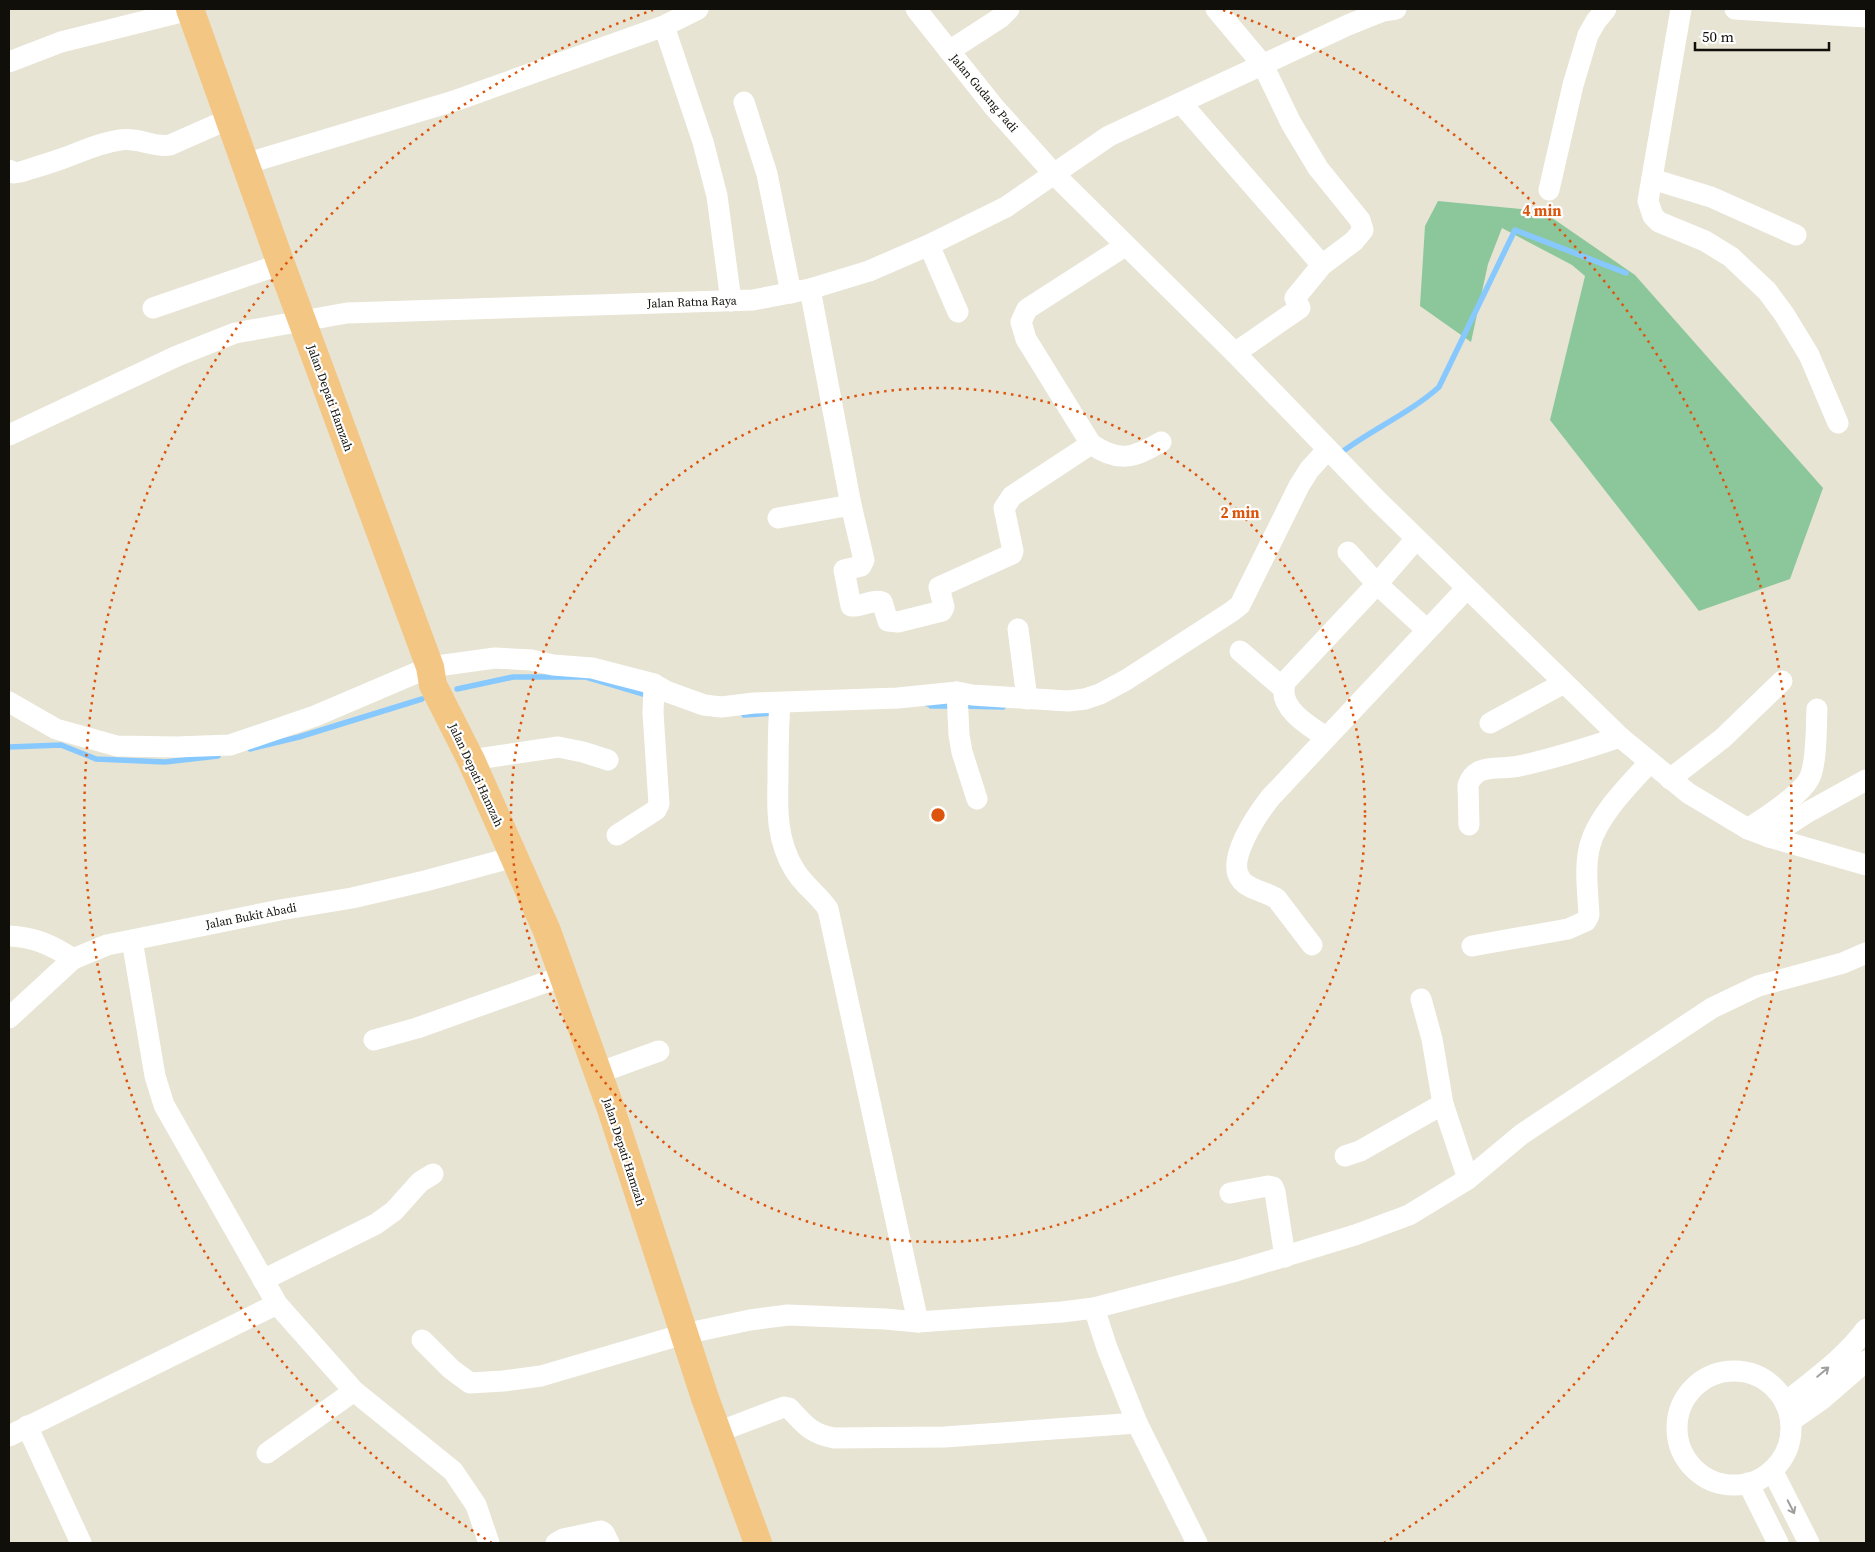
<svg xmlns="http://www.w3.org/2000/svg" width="1875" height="1552" font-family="'Source Serif 4',serif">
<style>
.green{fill:#8bc79b}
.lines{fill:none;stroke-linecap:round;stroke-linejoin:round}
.stream{stroke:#87c9fe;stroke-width:5.5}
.minor{stroke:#fff;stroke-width:21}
.major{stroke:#f4c683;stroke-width:28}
.oneway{stroke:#9f9f9d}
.ring{fill:none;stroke:#dd550c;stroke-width:2.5;stroke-dasharray:2.5 5}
.labels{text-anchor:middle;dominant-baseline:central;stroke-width:4.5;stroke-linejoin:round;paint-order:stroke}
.street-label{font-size:12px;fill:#100f09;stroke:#fff}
.centre{fill:#dd550c;stroke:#fff;stroke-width:2.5}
.ring-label{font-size:15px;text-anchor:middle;font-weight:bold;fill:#dd550c;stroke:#fff;stroke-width:4.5;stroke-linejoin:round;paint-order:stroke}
</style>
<rect width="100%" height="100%" fill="#e7e4d4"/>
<path class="green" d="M1438,201L1542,211L1635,275L1823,488L1790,579L1699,611L1550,420L1585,276L1572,265L1502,228L1488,264L1471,342L1420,306L1425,226Z"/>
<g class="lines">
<g class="stream">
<path d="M1338,455C1370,430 1409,414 1439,387L1515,230L1626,273"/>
<path d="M457,689L513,677H586L650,696"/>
<path d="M927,704H932L931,706H953"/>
<path d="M962,706L1003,707"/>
<path d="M744,715L775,713"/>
<path d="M9,747L61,745L96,759L165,762L218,756"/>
<path d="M250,749L299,737L422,699"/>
</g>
<g class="minor">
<path d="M916,9L994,107L1055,175L1235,353L1377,500L1620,737L1688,793L1748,829L1769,837L1866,865"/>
<path d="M1216,9L1263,65L1291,123L1318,168L1360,220L1363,230L1354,241L1322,265L1295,298L1300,308L1235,353"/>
<path d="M1681,9L1648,201L1653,216L1659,222L1705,241L1731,257L1767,291L1784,314L1809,355L1838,423"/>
<path d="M1735,9L1866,17"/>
<path d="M664,26L703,142L717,196L731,301"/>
<path d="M949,51L1000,18L1009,9"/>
<path d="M9,62L61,42L193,9"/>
<path d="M744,102L767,174L791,293"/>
<path d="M1181,103L1322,265"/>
<path d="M245,164L457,100L664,26L698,9"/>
<path d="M9,170L14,173L20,172C33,168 47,164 61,159C81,152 98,143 120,140C139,137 153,148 170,145L229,119"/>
<path d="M1652,179L1711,197L1796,235"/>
<path d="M1549,190L1573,85L1588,35L1596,21L1606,9"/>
<path d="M929,245L958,312"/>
<path d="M1125,246L1027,309L1021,322L1026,339L1091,444C1119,463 1133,458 1161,442"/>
<path d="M810,289L851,505L864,560L861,566L844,570L851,606C862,607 872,599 882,602L888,621L898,622L942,611L944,607L939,587L1012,554L1013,551L1004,508L1012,496L1091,444"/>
<path d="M153,308L281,264"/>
<path d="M9,435L177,356L235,333L347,313L753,300L810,289L869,271L929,245L1006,207L1109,136L1348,25L1383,11L1396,9"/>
<path d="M778,518L851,505"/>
<path d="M1348,552L1377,584L1427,630"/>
<path d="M1018,629L1027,699"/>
<path d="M1240,651L1283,688"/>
<path d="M957,692L959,735L962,752L977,799"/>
<path d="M9,702L56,729L117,746L176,747L230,745L315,716L430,667L495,658L531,660L553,665L592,668L654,684L668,692L704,705L721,707L754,703L898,698L957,692L972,695L1068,701L1085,699L1100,694L1126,680L1231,612L1240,605L1299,486L1309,470L1327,450"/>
<path d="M780,703C778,729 778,754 778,780C777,811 777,841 794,869C803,885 818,894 828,909L918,1322"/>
<path d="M1490,723L1564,683"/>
<path d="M1326,737C1308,726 1275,706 1286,681L1377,584L1416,539"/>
<path d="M471,760L558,747L583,752L608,760"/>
<path d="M1670,779L1723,738L1782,681"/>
<path d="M1469,825L1468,785C1470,779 1474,774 1480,771C1492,766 1507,769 1519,766C1553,759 1587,748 1620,737"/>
<path d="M1748,829C1764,818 1802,795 1810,777C1817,761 1816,727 1817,709"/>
<path d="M617,835L656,810L659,804L653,713L654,684"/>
<path d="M1769,837L1808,812L1866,780"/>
<path d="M9,936C34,937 52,945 73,959"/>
<path d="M132,940L155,1076L164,1105L277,1304L354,1391L453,1471L476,1505L489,1543"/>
<path d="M1312,945L1277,899C1266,891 1251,891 1242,881C1224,862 1257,815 1270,798L1467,588"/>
<path d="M1472,946L1568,929L1586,921L1589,915C1588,893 1584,867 1590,845C1598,815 1630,784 1650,762"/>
<path d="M1421,999L1432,1039L1443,1104L1468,1179"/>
<path d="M9,1018L73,959L107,945L280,910L352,898L425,881L514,857"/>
<path d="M374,1040L417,1028L563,976"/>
<path d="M598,1073L659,1051"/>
<path d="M1345,1156L1360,1151L1443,1104"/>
<path d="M1230,1193L1268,1186L1273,1187L1275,1192L1285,1257"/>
<path d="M263,1280L376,1224L394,1211L420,1182L433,1174"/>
<path d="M1094,1308L1107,1348L1137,1423L1197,1543"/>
<path d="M422,1340L451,1369L470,1383L503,1381L541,1376L684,1334L750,1320L788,1315L885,1319L918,1322L1062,1312L1094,1308L1236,1271L1355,1235L1409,1215L1468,1179L1522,1134L1712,1008L1758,986L1843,963L1866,953"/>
<circle cx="1734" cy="1428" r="57"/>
<path d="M1785,1403C1813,1380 1845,1358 1866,1329"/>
<path d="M1791,1421L1821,1400L1866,1361"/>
<path d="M27,1426L81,1543"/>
<path d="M718,1432L784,1407L789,1408C804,1424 811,1434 834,1438L945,1437L1137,1423"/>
<path d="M9,1436L277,1304"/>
<path d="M267,1453L354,1391"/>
<path d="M1772,1470L1809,1543"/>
<path d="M1748,1483L1778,1543"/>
<path d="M556,1543L563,1539L601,1531L604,1533L609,1543"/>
</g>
<path class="major" d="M190,9L281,264L430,667L433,685L471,760L547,931L611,1109L705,1398L758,1543"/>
</g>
<defs><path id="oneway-shaft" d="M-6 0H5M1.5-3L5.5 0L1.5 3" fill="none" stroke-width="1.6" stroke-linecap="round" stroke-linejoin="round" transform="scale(1.25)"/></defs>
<g class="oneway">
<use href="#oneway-shaft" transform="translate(1823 1372) rotate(-40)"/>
<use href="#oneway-shaft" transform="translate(1791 1507) rotate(63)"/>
</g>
<g class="ring">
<circle cx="938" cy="815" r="427"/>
<path d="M492 1543A854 854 0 0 1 653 10M1223 10A854 854 0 0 1 1384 1543"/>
</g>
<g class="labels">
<g class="street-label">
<text transform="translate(984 93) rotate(50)">Jalan Gudang Padi</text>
<text transform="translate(692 302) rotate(-2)">Jalan Ratna Raya</text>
<text transform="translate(330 398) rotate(70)">Jalan Depati Hamzah</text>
<text transform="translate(476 775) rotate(65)">Jalan Depati Hamzah</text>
<text transform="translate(251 916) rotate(-11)">Jalan Bukit Abadi</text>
<text transform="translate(624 1152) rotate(72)">Jalan Depati Hamzah</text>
</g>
</g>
<circle cx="938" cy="815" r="8" class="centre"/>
<g class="ring-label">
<text x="1542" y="216">4 min</text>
<text x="1240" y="518">2 min</text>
</g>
<rect width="1875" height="1552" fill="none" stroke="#100f09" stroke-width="20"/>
<path d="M1695 42v8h134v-8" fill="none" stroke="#100f09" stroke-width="2.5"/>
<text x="1702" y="42" font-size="15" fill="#100f09" stroke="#ffffff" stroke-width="4" paint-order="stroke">50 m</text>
</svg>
